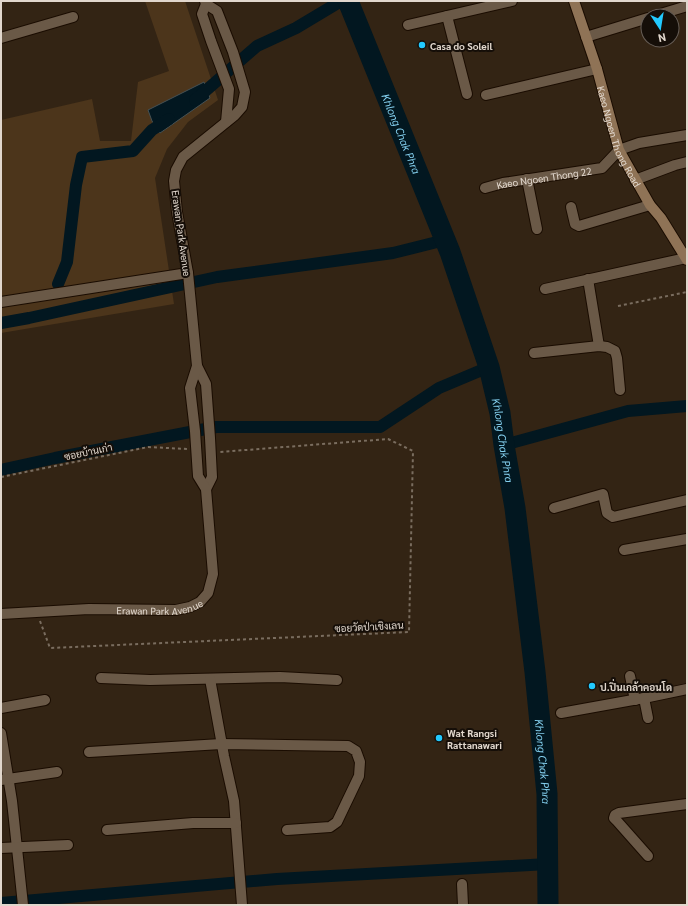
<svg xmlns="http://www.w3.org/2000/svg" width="688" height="906" font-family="Georgia,Sarabun,serif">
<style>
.green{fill:#4c351b}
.water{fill:#021720;stroke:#455154}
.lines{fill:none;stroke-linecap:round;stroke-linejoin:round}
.canal{stroke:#021720;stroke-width:12}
.river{stroke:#021720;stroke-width:21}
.street-casing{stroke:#1a0c01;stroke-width:12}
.secondary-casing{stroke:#1a0c01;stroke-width:12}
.path{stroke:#7a6d5f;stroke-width:2;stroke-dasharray:3 3;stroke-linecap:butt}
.street{stroke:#6a5947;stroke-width:10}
.secondary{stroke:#8f7356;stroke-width:10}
.poi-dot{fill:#22c9fe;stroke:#150e08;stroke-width:1.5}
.labels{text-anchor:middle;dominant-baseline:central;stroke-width:4;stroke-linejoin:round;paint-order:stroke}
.poi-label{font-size:10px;font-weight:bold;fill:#e1d7cd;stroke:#150e08;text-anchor:start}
.street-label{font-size:10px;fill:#e1d7cd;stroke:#150e08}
.water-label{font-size:11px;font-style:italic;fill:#83ceed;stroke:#150e08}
</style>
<rect width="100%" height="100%" fill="#332414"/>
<path class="green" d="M145,1H185L218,100L188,122L167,149L155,178L174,304L1,333V120L92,99L100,141H131L138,82L169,71Z"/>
<path class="water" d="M204,82L210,98L160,133L152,121L148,110Z"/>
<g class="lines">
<g class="canal">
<path d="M195,100L257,46L296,28L341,1"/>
<path d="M58,284L67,262L76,185L82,157L133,151L152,130L169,119"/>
<path d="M1,323L29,318L217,277L393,253L445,240"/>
<path d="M504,445L628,411L687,406"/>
<path d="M1,470L55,458L216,427H380L439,388L489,367"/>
<path d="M1,903L277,879L548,864"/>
</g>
<path class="river" id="s1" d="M348,1L450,252L489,367L500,413L504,445L515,508L535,672L547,794L548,905"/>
<g class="street-casing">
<g id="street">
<path d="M205,1L206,4L202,14L211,41L229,89L226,122"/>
<path d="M447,16L467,94"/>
<path d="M654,16L687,6"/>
<path d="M408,25L512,1"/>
<path d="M586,37L648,18"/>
<path d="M1,38L73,17"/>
<path d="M486,95L597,69"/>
<path d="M527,179L537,229"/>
<path d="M635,180L675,165L687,162"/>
<path id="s2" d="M485,188L503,183L602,168L619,150L639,143L687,135"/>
<path d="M571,207L575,224L579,226L650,205"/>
<path d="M588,279L599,346"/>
<path d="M545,289L686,258"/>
<path d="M1,302L188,273"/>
<path d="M534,353L599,346L607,347L615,351L617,358L620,390"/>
<path d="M197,366L206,384L210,438L212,477L206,489"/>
<path d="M554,508L603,494L607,513L613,517L687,500"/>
<path d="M624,550L687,539"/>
<path id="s3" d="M1,614L89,609L176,610L190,607L200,602L208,593L213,574L206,489L198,476L195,431L190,388L197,366L188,273L177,212L174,181L176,170L183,157L235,115L242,107L245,92L233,52L217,11L206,4"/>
<path d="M630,676L635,700"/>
<path d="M101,678L150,680L280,677L337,680"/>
<path d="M210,679L224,756L234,801L242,905"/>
<path d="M644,698L648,718"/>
<path d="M1,708L45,700"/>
<path d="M561,713L644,698L687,689"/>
<path d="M1,733L12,801L23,905"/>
<path d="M89,752L221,744L348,746L356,751L360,762L359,776L337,822L330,827L287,830"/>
<path d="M1,780L57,772"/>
<path d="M107,830L193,823H236"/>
<path d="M1,848L68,845"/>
<path d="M648,856L617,821L614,818L615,815L619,813L687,804"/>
<path d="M462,884L463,905"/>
</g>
</g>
<g class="secondary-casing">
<g id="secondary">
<path id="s4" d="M574,1L597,69L619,150L650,205L661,218L687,260"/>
</g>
</g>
<g class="path">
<path d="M618,306L687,292"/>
<path d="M1,477L148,447L187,449"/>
<path d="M40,621L50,648L409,632L413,451L388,439L220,452"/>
</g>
<use href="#street" class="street"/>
<use href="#secondary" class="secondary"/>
</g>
<g class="poi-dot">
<circle cx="422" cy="45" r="4"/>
<circle cx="592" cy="686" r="4"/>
<circle cx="439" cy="738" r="4"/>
</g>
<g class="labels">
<g class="poi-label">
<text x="430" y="45">Casa do Soleil</text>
<text x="600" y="686">ป.ปิ่นเกล้าคอนโด</text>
<text x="447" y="732">Wat Rangsi<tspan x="447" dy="12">Rattanawari</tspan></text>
</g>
<g class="street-label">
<text stroke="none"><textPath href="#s4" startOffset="143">Kaeo Ngoen Thong Road</textPath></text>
<text stroke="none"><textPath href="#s2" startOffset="60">Kaeo Ngoen Thong 22</textPath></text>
<text transform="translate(182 233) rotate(82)">Erawan Park Avenue</text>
<text transform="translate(88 451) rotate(-12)">ซอยบ้านเก่า</text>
<text stroke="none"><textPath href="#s3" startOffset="159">Erawan Park Avenue</textPath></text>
<text transform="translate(369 626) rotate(-3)">ซอยวัดป่าเชิงเลน</text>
</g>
<g class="water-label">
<text stroke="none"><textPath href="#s1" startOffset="143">Khlong Chak Phra</textPath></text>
<text stroke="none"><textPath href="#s1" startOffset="467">Khlong Chak Phra</textPath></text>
<text stroke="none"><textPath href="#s1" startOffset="791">Khlong Chak Phra</textPath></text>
</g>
</g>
<rect width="688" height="906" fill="none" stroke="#e1d7cd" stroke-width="4"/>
<g transform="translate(660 28) rotate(168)"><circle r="19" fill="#150e08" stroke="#675e57"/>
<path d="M0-3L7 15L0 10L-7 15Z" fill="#22c9fe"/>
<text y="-6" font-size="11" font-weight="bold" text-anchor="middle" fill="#e1d7cd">N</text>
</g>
</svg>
